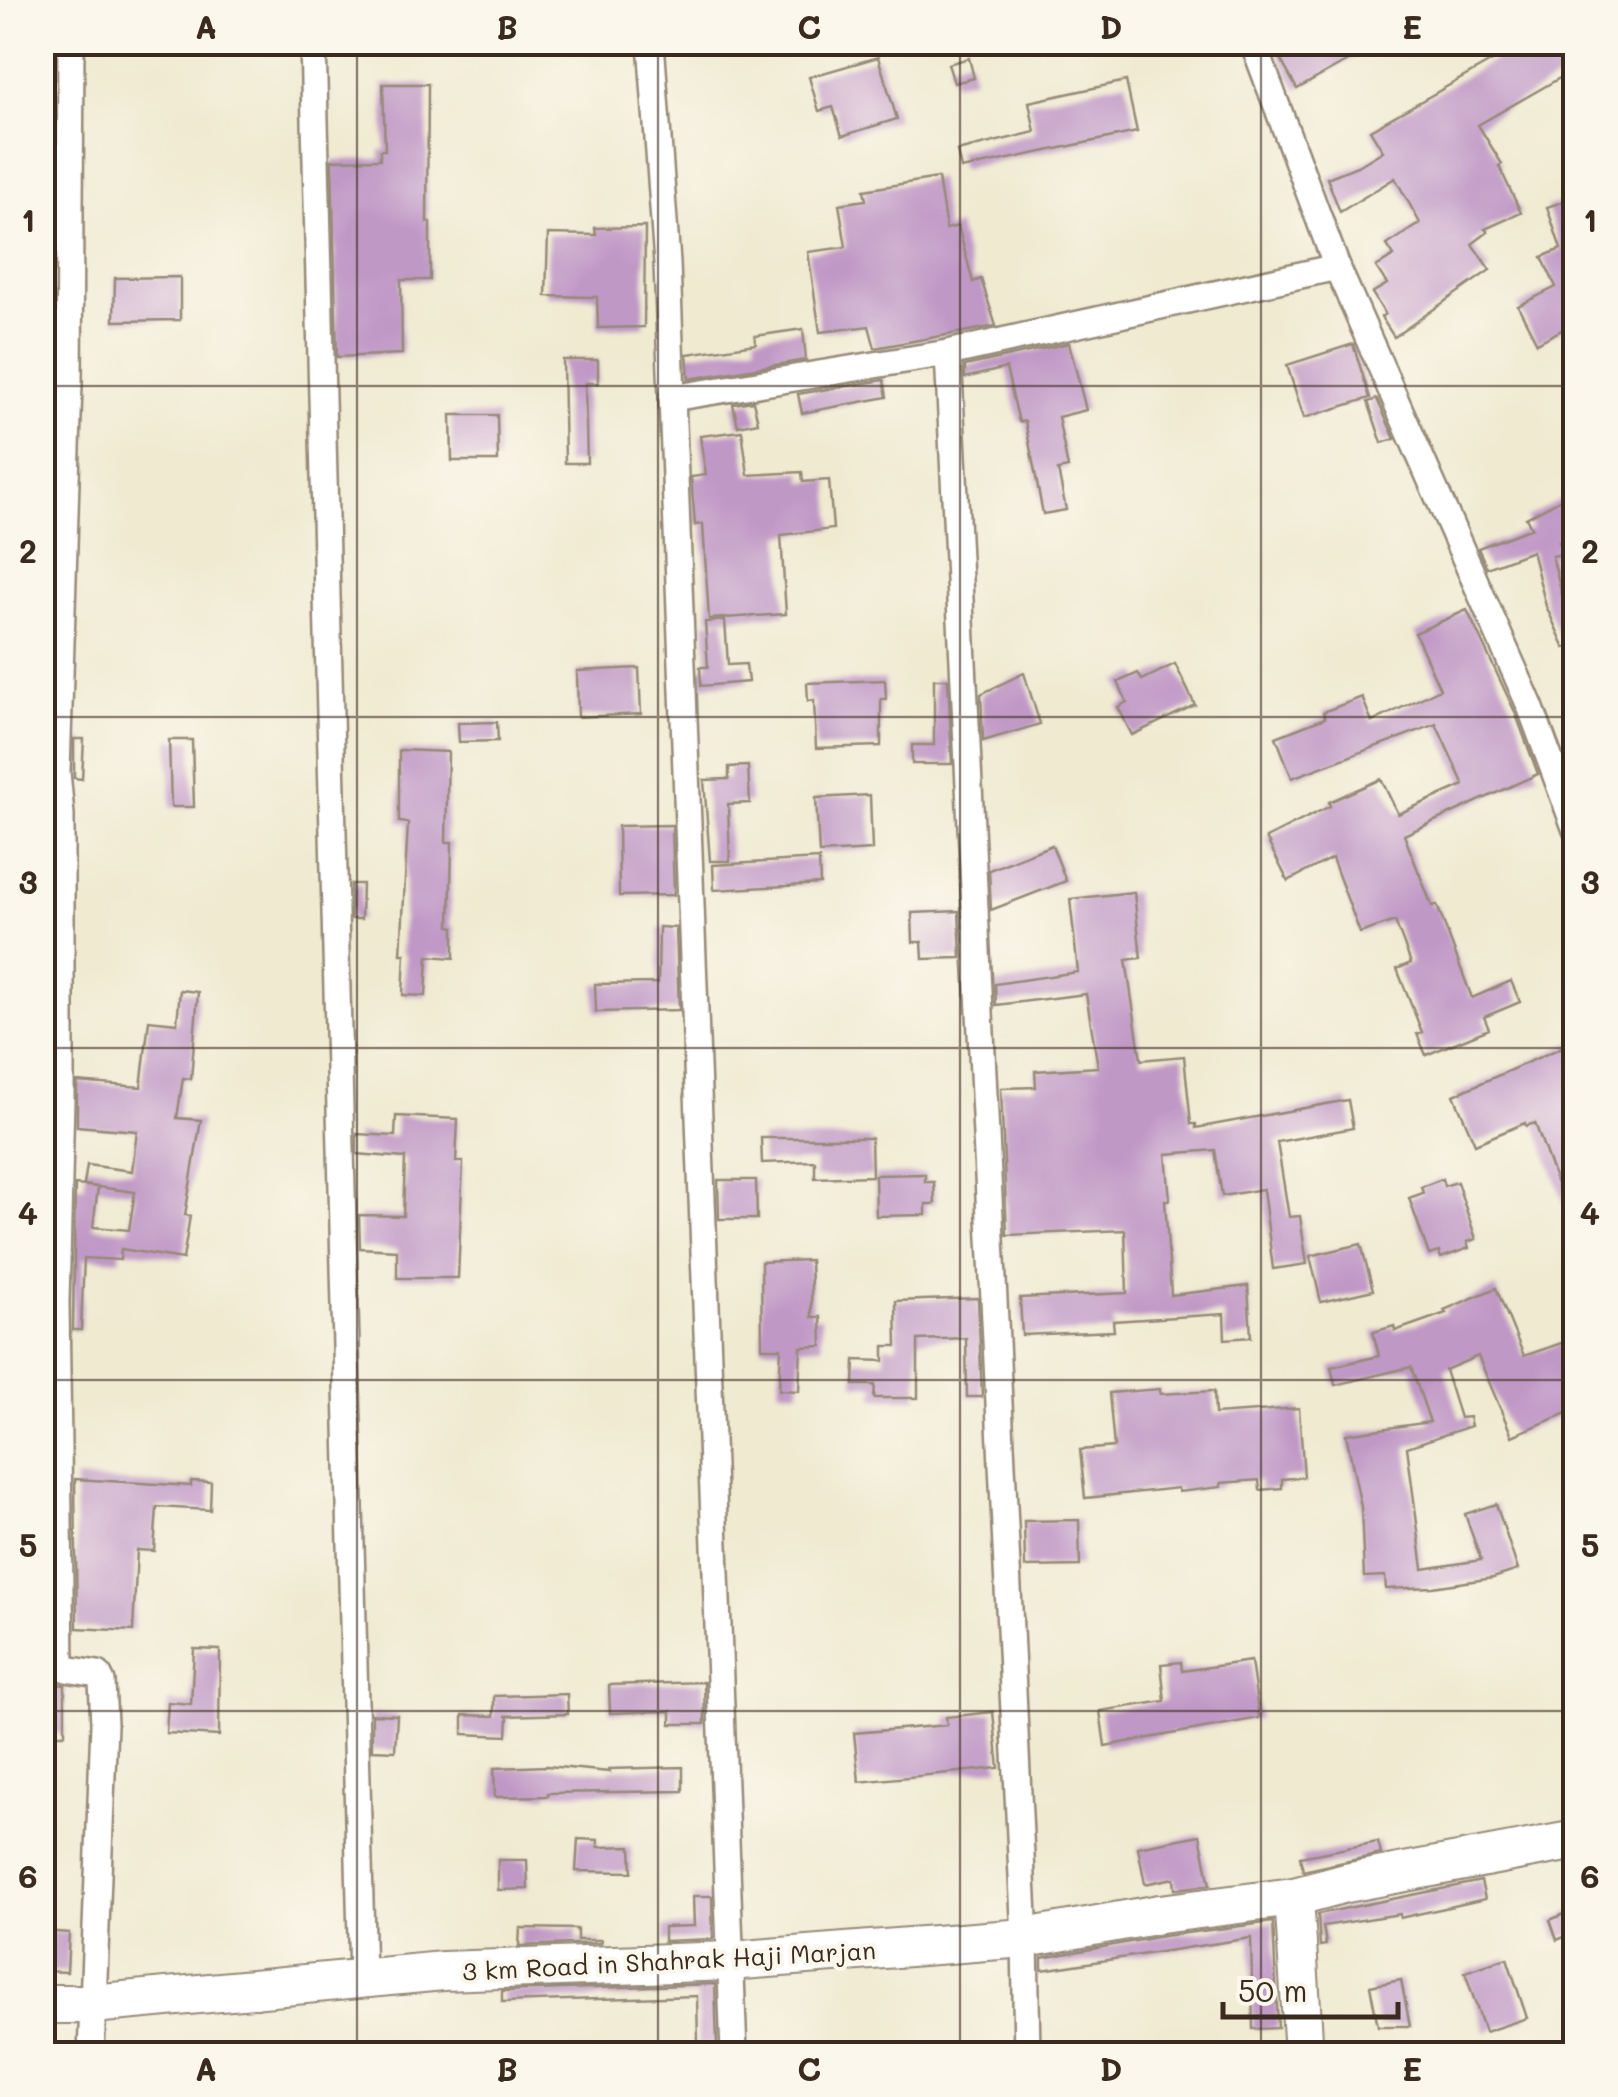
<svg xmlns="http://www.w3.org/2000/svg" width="1618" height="2097" font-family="Mali,sans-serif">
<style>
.building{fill:#c098c6}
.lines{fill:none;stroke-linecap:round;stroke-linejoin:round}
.street-casing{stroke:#968a78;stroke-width:30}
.secondary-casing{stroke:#968a78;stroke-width:42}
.street{stroke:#fff;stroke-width:25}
.secondary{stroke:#fff;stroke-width:38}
.grid{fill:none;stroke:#3b2a1e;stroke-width:2.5;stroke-opacity:0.55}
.labels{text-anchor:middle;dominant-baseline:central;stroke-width:8;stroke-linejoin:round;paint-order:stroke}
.street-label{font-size:25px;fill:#3b2a1e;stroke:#fbf7ec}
.neatline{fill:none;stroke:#3b2a1e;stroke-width:4}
.grid-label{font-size:32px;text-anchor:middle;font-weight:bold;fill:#3b2a1e}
</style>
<rect width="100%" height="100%" fill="#fbf7ec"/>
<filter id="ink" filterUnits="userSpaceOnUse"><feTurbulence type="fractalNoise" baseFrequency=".01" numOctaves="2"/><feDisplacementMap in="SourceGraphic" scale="20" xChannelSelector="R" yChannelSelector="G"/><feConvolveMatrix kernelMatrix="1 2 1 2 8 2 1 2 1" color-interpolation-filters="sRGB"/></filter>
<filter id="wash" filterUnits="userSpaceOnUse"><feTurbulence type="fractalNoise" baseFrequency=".0048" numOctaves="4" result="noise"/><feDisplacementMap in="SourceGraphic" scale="40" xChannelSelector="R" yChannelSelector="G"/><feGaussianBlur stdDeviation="2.25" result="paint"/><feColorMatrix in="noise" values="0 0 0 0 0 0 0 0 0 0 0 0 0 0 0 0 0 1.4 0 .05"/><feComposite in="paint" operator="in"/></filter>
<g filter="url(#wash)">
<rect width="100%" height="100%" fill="#f0ead1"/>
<g id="blocks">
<g class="building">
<path d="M1271,42H1382L1297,89Z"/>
<path d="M1526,42H1554L1570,72L1478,125L1502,164L1499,166L1521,213L1485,229L1488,232L1472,244L1490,270L1394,337L1381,317L1385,314L1372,293L1387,284L1376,267L1394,256L1387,245L1420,223L1395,178L1340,212L1327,178L1360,165L1383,151L1370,130Z"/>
<path d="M878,57L897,119L842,136L833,107L819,111L809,77Z"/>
<path d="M969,58L974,78L954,83L948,64Z"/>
<path d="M1126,81L1137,132L961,169L957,151L1035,132L1029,102Z"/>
<path d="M383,84H428L427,222H430V280H401L402,354L337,357L332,160L380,159V150H385Z"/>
<path d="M938,178L946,229L958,226L973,282L981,279L996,326L875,348L869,326L820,332L808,252L846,247L839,204L866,200L864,190Z"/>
<path d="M1576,197V330L1573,324L1537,343L1518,306L1556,287L1542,257L1561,249L1547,207Z"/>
<path d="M645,227L644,327L598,328L597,297L546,296L548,234L596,235L595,228Z"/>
<path d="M180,277V320L114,321L115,278Z"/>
<path d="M803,329L806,360L689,379L687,354L756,344L755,336Z"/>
<path d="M1069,343L1086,410L1058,417L1068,468L1058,470L1066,510L1043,514L1025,421L1019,422L1006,368L965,378V366Z"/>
<path d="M1353,344L1370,398L1304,418L1287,365Z"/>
<path d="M563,360H598V383H585L587,463H565Z"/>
<path d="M884,380L887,397L802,413L798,394Z"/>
<path d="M1377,399L1395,439L1382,443L1368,402Z"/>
<path d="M753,401L758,422L738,426L733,404Z"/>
<path d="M451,415H497L498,461H452Z"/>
<path d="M742,431L748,475L802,472L803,482L829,480L833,529L781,535L786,614L709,619L703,524L695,525L691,477L706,475L700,436Z"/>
<path d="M1576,491V538L1559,542L1563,554L1552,556L1575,645L1565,648L1546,606L1532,551L1487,568L1478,548L1532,528L1526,518Z"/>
<path d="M1467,610L1515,712L1538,774L1404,835L1432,906L1437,905L1472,998L1511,981L1520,1002L1484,1017L1489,1029L1426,1055L1417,1034L1422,1032L1397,969L1411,963L1395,921L1360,933L1332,858L1288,881L1266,838L1330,806L1329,802L1381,779L1398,814L1464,785L1436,724L1292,778L1276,737L1325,718L1323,712L1362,697L1372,722L1440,689L1415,633Z"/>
<path d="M725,620L728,665L746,664L748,682L701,686L700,667H708L705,622Z"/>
<path d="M1175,664L1195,705L1132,735L1118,707L1127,702L1118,682L1138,673L1142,680Z"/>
<path d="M639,668L641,714L578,717L577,671Z"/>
<path d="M1024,673L1040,724L983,741L981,694Z"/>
<path d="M934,679H948L952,764H912V745H934Z"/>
<path d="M885,680L886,699H881V746L816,748L814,700L808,701L807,683Z"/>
<path d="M497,722L498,741L459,742L458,723Z"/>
<path d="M74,739H84L82,779L74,778Z"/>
<path d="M169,740H192L194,807H171Z"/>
<path d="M399,750L448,752L446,842H452L450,926L454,927V958L428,956L426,996L403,995L405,954H401L408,823L399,822Z"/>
<path d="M748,766L750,803L728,804L730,861H710L704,780L729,779V767Z"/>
<path d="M870,795L872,850L819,853L816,798Z"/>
<path d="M672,825L674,895L619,896L618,826Z"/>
<path d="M1052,845L1066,881L991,910L989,870Z"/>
<path d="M819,859L820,884L714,890L713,865Z"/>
<path d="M351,884H362L361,919H351Z"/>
<path d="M1134,892L1141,958L1126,960L1141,1060L1184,1056L1191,1124H1196V1128L1348,1100L1353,1128L1277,1142L1289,1217L1300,1216L1307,1264L1273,1269L1263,1189L1222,1196L1215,1150L1166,1154L1170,1200H1165L1171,1295L1248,1286L1251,1337L1225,1339L1224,1314L1113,1321L1114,1331L1022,1335L1020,1298L1127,1293L1125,1230L1007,1235L1001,1088L1036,1087L1035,1071L1098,1067L1086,994L996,1005L995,984L1078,972L1070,899Z"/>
<path d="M959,911L961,958L923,959L922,942H913L912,913Z"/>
<path d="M659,927L676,928L679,1010L596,1012L595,984L658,983Z"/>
<path d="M180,990L198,992L191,1079L183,1078L177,1118L201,1120L185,1215L190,1216L183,1259L121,1249L120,1260L84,1258L81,1330H73L75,1185L98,1187L93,1227L129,1230L135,1192L84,1185L87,1165L132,1171L137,1131L77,1126V1082L141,1087L149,1020L177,1023Z"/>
<path d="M1576,1041V1228H1573L1535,1123L1526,1126L1525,1123L1475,1144L1454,1095Z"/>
<path d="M396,1116L458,1119L456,1162H463L458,1278H397V1250L360,1248L359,1215L403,1216L405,1158L357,1154V1134L395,1136Z"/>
<path d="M761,1138H871L872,1176L815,1178V1161L762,1163Z"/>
<path d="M925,1174V1182H934L935,1204H926V1215L876,1216L875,1175Z"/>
<path d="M1442,1179L1444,1186L1457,1182L1476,1239L1467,1242L1469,1248L1441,1258L1439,1252L1429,1255L1409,1198L1423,1193L1421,1187Z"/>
<path d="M718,1180H756L757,1219H719Z"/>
<path d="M1361,1244L1373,1290L1321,1302L1310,1256Z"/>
<path d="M810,1260L812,1317H821L822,1346L801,1347L799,1391L779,1390L781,1348H762L761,1262Z"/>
<path d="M1496,1288L1524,1356L1576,1338V1409L1512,1436L1478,1356L1445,1370L1460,1418L1469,1417L1471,1426L1407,1447L1423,1569L1481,1560L1465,1514L1496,1504L1518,1570L1493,1578L1433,1587L1386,1589L1385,1576L1364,1577L1361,1507L1346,1434L1430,1422L1411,1367L1335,1385L1331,1367L1379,1356L1373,1332L1394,1326L1395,1331L1446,1313L1444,1310Z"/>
<path d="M978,1298L982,1397H967L966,1338L918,1340V1398H874L875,1385H854L855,1360L884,1361V1346H897L896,1301Z"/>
<path d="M1160,1389V1394L1214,1391L1215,1414L1299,1408L1304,1477L1282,1479V1488L1260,1490L1259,1480L1221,1483V1487L1179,1492L1178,1488L1085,1498L1080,1450L1114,1447L1109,1393Z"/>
<path d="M75,1479L191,1486V1481L211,1482L210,1510L157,1507L154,1551L137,1550L133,1631L77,1628Z"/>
<path d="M1079,1520L1080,1566L1025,1567L1024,1521Z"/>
<path d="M194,1649L220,1650L219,1736L166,1733L168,1702L191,1704Z"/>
<path d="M1251,1661L1259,1718L1105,1746L1100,1711L1165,1701L1161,1664L1181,1662L1182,1671Z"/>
<path d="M42,1682L65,1685V1734H42Z"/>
<path d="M704,1682L705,1724H671V1711L610,1713L609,1685Z"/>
<path d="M567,1694L568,1714L505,1716H508L507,1736L463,1734V1715L494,1716V1696Z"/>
<path d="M993,1712L999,1768L859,1782L854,1733L947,1725L946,1717Z"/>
<path d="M372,1714L397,1715L395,1751L372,1750Z"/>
<path d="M547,1766L610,1772L609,1769L683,1767V1791L548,1793V1796L495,1797L494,1768Z"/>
<path d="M1200,1835L1210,1885L1175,1889L1174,1878L1145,1884L1138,1847Z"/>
<path d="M578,1839L598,1840V1847L631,1846L632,1872L576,1871Z"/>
<path d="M1378,1842L1381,1854L1303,1871L1300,1857Z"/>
<path d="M498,1860H527L528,1889L498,1890Z"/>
<path d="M1481,1881L1485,1899L1400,1918V1914L1323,1926L1326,1945L1320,1946L1318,1914Z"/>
<path d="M693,1896H712L713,1939L664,1941V1927L694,1926Z"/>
<path d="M1571,1911L1576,1932L1557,1940L1550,1920Z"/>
<path d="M1273,1922L1278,2028L1253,2029L1251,1938L1042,1970V1958L1163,1936Z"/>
<path d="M520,1928L577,1929V1940H601V1943L519,1946Z"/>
<path d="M42,1931L69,1933L67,1972L42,1971Z"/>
<path d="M1507,1958L1527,2018L1485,2032L1465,1972Z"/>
<path d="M1401,1980L1410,2026H1378L1370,1986Z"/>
<path d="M715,1984L717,2045H698L697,1996L502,2002V1991Z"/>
</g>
</g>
</g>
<g filter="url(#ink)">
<use href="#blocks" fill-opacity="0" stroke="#968a78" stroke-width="2.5"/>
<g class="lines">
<g class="street-casing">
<g id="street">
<path d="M71,42L69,384L57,772L61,815V1098L56,1302L61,1664L66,1669L98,1674L102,1682L104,1724L91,2054"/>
<path d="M313,42L362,1979"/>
<path d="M651,42L667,263L734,2054"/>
<path d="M1253,42L1337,267L1530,706L1576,830"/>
<path d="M948,353L1025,1938L1027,2054"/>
<path d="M672,398L948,353L1337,267"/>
</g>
</g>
<g class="secondary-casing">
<g id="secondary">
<path d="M1294,1897L1304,2054"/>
<path d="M42,2004H92L443,1971L730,1961L1025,1938L1160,1914L1294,1897L1346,1883L1576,1840"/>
</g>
</g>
<use href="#street" class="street"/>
<use href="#secondary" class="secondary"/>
</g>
</g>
<path class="grid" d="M357,42V2054M658,42V2054M960,42V2054M1261,42V2054M42,386H1576M42,717H1576M42,1048H1576M42,1380H1576M42,1711H1576"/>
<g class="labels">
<g class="street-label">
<text transform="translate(669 1960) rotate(-3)">3 km Road in Shahrak Haji Marjan</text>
</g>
</g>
<rect width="1618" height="2097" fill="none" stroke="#fbf7ec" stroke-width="110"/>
<path d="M1223 2002v15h175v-15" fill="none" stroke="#3b2a1e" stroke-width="5"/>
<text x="1238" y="2002" font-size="30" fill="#3b2a1e" stroke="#fbf7ec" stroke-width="8" paint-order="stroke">50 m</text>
<rect x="55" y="55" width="1508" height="1987" class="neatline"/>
<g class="grid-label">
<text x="206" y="39">A</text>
<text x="507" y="39">B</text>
<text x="809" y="39">C</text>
<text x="1111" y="39">D</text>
<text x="1412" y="39">E</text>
<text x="28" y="232">1</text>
<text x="1590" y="232">1</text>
<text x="28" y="563">2</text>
<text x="1590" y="563">2</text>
<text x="28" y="894">3</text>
<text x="1590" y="894">3</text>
<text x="28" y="1225">4</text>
<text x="1590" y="1225">4</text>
<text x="28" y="1557">5</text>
<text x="1590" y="1557">5</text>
<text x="28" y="1888">6</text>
<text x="1590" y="1888">6</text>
<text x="206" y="2081">A</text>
<text x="507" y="2081">B</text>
<text x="809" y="2081">C</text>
<text x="1111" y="2081">D</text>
<text x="1412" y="2081">E</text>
</g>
</svg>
